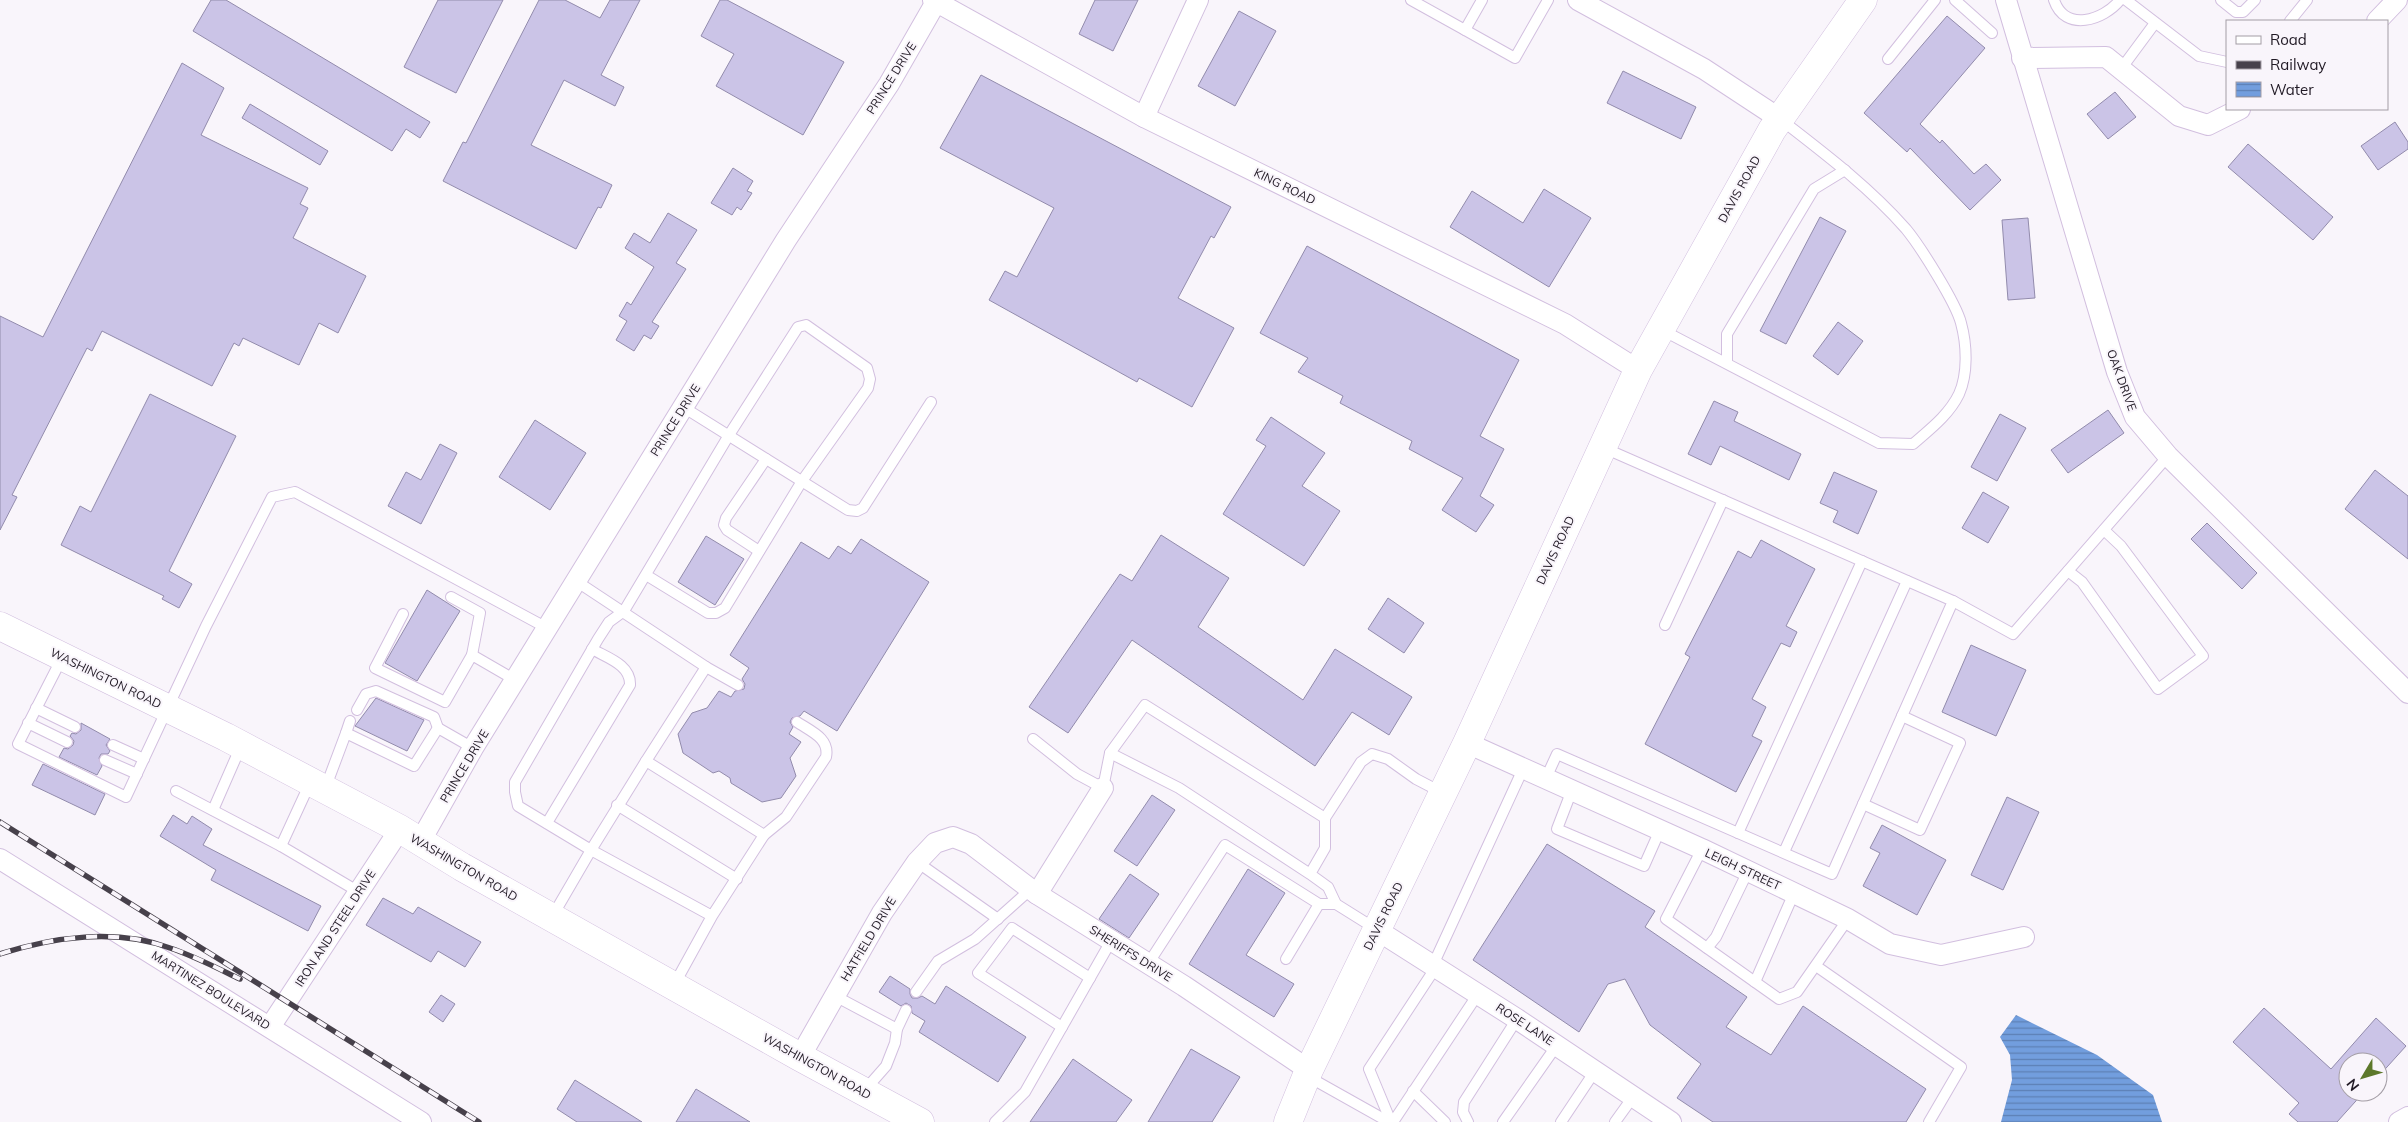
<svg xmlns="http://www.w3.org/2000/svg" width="2408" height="1122" font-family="Mulish,sans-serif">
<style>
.water{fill:url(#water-rules)}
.building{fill:#cbc4e7;stroke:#928bac}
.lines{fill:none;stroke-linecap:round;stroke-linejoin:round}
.lane-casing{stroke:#d2bfdf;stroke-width:12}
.street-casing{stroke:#d2bfdf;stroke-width:22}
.secondary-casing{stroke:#d2bfdf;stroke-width:29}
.primary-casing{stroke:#d2bfdf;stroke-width:29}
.lane{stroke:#fff;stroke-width:10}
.street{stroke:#fff;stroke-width:20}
.secondary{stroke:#fff;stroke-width:28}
.primary{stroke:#fff;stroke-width:28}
.rail-casing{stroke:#47414b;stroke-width:5.5}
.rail{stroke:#f9f5fb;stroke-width:4;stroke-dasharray:11;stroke-linecap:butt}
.labels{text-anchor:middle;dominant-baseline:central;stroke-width:4;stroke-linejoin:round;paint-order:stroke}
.street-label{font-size:12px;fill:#211a25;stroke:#f9f5fb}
</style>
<defs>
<pattern id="water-rules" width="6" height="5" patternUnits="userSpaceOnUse" patternTransform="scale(1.25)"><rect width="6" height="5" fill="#729ede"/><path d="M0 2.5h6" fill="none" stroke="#5d80b4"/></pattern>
</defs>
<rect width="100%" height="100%" fill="#f9f5fb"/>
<path class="water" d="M2016,1015L2097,1055L2153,1095L2162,1122H2001L2012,1080L2010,1055L2000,1037Z"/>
<g class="building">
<path d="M211,0H226L430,122L420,138L406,129L392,151L193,31Z"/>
<path d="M438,0H503L456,93L404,67Z"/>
<path d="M539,0H565L600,18L610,0H640L601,75L624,87L615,106L564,80L531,145L612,185L601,208L598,207L576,249L443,181L463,142L466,143Z"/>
<path d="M720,0H727L844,62L803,135L716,86L734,54L701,36Z"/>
<path d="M1095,0H1138L1113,51L1079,34Z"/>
<path d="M1239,11L1276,31L1235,106L1198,86Z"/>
<path d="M1947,16L1985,48L1920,124L1940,143L1942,140L1974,174L1986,164L2001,180L1970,210L1910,148L1907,152L1864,113Z"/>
<path d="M182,63L224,88L201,135L308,188L300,204L308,208L293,238L366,276L338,333L319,323L299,365L243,338L239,346L234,343L212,386L102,331L92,351L87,348L12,495L17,497L0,530V316L43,337Z"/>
<path d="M1623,71L1696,107L1681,139L1607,103Z"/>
<path d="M981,75L1231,207L1214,238L1211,236L1178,298L1234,328L1192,407L1139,378L1137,382L989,300L1005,271L1017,277L1054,208L940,148Z"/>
<path d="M2115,92L2136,117L2108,139L2087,114Z"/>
<path d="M250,104L328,151L320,165L242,118Z"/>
<path d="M2395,122L2408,142V149L2378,170L2361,146Z"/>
<path d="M2248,144L2333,217L2313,240L2228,167Z"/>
<path d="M733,168L753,181L747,191L752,193L741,210L737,207L732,215L711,203Z"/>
<path d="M1544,189L1591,218L1549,287L1450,227L1472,191L1523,223Z"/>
<path d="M668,213L697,230L676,263L686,269L652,322L659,326L651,339L644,335L634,351L616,340L627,321L619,316L627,302L631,305L654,267L625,248L634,233L650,243Z"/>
<path d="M1820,217L1846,231L1786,344L1760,331Z"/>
<path d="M2028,218L2035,298L2008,300L2002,220Z"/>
<path d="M1307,246L1519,360L1480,436L1504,449L1480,496L1494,505L1476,532L1442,510L1463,478L1409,449L1412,441L1340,403L1343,396L1298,372L1308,358L1260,333Z"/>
<path d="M1838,322L1863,341L1838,375L1813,356Z"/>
<path d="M150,394L236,436L169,571L192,584L179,608L162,599L164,596L61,545L80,506L91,512Z"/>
<path d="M1714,401L1738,412L1734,421L1801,454L1789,480L1720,446L1711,465L1688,454Z"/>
<path d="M2108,410L2124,433L2068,473L2051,450Z"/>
<path d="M2000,414L2026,428L1997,481L1971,467Z"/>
<path d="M1271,417L1325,453L1302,486L1340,511L1304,566L1223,514L1266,446L1256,440Z"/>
<path d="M535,420L586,453L550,510L499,477Z"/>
<path d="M440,444L457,453L421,524L388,506L406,472L421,480Z"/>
<path d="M2375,470L2408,496V559L2345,509Z"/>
<path d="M1834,472L1877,491L1858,534L1833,522L1838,511L1820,503Z"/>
<path d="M1983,492L2009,507L1988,543L1962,528Z"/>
<path d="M2207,523L2257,573L2242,589L2191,539Z"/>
<path d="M1161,535L1229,578L1198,627L1303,700L1335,649L1412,697L1389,735L1352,712L1315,766L1132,640L1068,733L1029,707L1120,574L1132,581Z"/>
<path d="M706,536L744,559L715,605L678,582Z"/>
<path d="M861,539L929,582L837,731L804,711L800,716L792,718L790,722L793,727L789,734L801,742L790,758L796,776L781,798L762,802L731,783L730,778L719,771L713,773L683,753L678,734L692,713L707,708L719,691L731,697L735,691L744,689L745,684L742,679L749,668L730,655L801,542L829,559L838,546L851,554Z"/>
<path d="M1761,540L1815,569L1786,626L1797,632L1790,647L1781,643L1752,699L1766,707L1752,736L1762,741L1736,792L1645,744L1690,657L1685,654L1738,551L1751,558Z"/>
<path d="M427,590L460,611L417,681L385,663Z"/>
<path d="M1388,598L1424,623L1404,653L1368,629Z"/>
<path d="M1971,645L2026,670L1996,736L1942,712Z"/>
<path d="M376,698L424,720L407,751L355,726Z"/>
<path d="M81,723L110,739L106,745L110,751L108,754H101L99,758L102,766L97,775L59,757L64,748L68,749L73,745L74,741L70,736L72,733L76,734L81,730Z"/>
<path d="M43,764L105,794L95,815L32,785Z"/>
<path d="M1152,795L1175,810L1137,866L1114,851Z"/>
<path d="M2007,797L2039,812L2003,890L1971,875Z"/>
<path d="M173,815L187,824L192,816L212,829L203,845L321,906L308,931L211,880L216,870L160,836Z"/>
<path d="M1882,825L1946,860L1917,915L1863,886L1880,853L1870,848Z"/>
<path d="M1547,844L1655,911L1645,927L1747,997L1726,1027L1771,1055L1803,1006L1926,1089L1906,1122H1713L1677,1098L1701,1064L1650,1025L1625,979L1608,984L1579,1032L1473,960Z"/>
<path d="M1248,869L1285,893L1246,955L1294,984L1274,1017L1189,964Z"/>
<path d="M1130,874L1159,894L1129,938L1099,919Z"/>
<path d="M383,898L413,914L418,907L481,942L465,967L438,951L431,962L366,925Z"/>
<path d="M890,976L910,989V994L912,998H918L922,996L935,1004L946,986L1026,1037L998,1082L919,1032L925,1021L912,1013L911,1006L906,1003L901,1006L879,992Z"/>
<path d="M441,995L455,1004L443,1022L429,1012Z"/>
<path d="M2264,1008L2331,1069L2376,1018L2406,1046L2378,1077V1062H2348V1092H2364L2337,1122H2298L2289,1114L2299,1103L2233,1042Z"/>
<path d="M1191,1049L1240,1077L1212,1122H1148Z"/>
<path d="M1073,1059L1132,1100L1116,1122H1030Z"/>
<path d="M575,1080L642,1122H577L557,1109Z"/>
<path d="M696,1089L750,1122H676Z"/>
</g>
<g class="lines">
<g class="lane-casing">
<g id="lane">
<path d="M1411,0L1465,30L1482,0"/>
<path d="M1955,0L1992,33"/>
<path d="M2054,0C2065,33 2104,20 2120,0"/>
<path d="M2126,0L2199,56L2227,62"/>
<path d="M2221,0L2236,12H2243L2255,0"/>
<path d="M2290,21L2307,0"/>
<path d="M1465,30L1515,58L1548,0"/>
<path d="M1888,59L1935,0"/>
<path d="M2121,69L2155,23"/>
<path d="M1662,330L1879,443L1913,444C1929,430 1949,415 1959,394C1968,374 1967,345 1961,323C1956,303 1920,246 1906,229C1869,187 1824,153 1780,119"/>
<path d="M1727,363V334L1814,189L1845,170"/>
<path d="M683,407L848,510L857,511L863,508L931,402"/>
<path d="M759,551L727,530L724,525L726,518L766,459"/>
<path d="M2068,571L2082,582L2158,689L2203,656L2121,546L2104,530"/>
<path d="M576,581L706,667L738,685"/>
<path d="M451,597L480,613L472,655"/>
<path d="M1953,601L2013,634L2168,456"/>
<path d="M403,614L375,668L445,702L472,655L517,681"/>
<path d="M1665,625L1723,500"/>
<path d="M62,658L18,744L126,797L206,626L272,497L295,492L547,628"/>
<path d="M36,708L75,727"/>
<path d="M357,710L366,694L376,691L434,717L438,728"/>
<path d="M28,723L67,742"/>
<path d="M346,733L350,721"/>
<path d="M1033,739L1077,774L1103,788L1110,753"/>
<path d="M113,745L144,759"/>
<path d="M105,760L137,774"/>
<path d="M646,761L706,667"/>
<path d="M1546,778L1557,754L1832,874L1953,601L1604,448"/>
<path d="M325,789L346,733L414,766L438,728L473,748"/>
<path d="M1572,790L1557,829L1644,866L1660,830"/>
<path d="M176,791L281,846L310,783"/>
<path d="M1863,804L1920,830L1960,743L1902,716"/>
<path d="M617,805L737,879"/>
<path d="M213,810L241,746"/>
<path d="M1325,818L1361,762L1372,754L1388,759L1416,779L1441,792"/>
<path d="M547,823L630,685C631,665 608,658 592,649"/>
<path d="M1738,833L1862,561"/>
<path d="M764,835L786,817L826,757C830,738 810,731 797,722"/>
<path d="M281,846L359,892"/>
<path d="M1702,849L1666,919L1779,999L1797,992L1848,919"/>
<path d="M1784,852L1907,581"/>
<path d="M917,862L998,919"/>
<path d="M1310,874L1325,848V818L1145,705L1110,753L1179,788L1310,874L1328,887L1336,904L1376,929"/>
<path d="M552,917L591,850L518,806L515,792V782L598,639L609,622L624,611L729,435L798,327L806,325L867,368L870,379L868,388L802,481L725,608L716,613H708L646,575"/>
<path d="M1707,948L1716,937L1748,871"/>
<path d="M1286,959L1319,904H1336"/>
<path d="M1148,964L1225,845L1319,904"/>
<path d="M1433,965L1523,769"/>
<path d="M1816,966L1961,1067L1929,1122"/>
<path d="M1755,982L1794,893"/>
<path d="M674,985L712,916L591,850L646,761L764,835L712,916"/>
<path d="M916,992L938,961L975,939L1031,889"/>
<path d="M835,996L897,1029"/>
<path d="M1062,1027L978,973L1012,928L1090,978"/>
<path d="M1307,1076L1389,1122"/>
<path d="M864,1091L886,1066L895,1043L897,1029L906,1010"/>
<path d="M1413,1091L1445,1122"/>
<path d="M995,1122L1025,1092L1111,941"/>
<path d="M1391,1122L1369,1069L1436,967"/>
<path d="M1393,1122L1478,994"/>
<path d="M1468,1122L1463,1112L1464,1102L1517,1019"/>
<path d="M1503,1122L1557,1045"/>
<path d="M1561,1122L1595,1071"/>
<path d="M1615,1122L1633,1097"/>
</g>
</g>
<g class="street-casing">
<g id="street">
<path d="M933,0L1144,117L1565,324L1638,370"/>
<path d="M1578,0L1704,69L1780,119"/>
<path d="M2006,0L2117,372L2135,417L2168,456L2408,693"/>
<path d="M2377,21L2397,0"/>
<path d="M2022,58L2106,57L2179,116L2208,125L2240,109"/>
<path d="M1144,117L1198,0"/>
<path d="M1467,743L1702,849L1848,919L1890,944L1941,955L2024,937"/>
<path d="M420,842L473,748L576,581L786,240L889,84L936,2"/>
<path d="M0,859L421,1122"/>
<path d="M1037,894L1103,788"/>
<path d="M1377,930L1517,1019L1671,1122"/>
<path d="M270,1027L400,829"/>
<path d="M800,1057L882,913L917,862L935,843L953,837L971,844L1037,894L1184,986L1309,1070"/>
<path d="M2399,1122L2408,1117"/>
</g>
</g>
<g class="secondary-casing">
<path id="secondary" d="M1288,1122L1309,1070L1467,743L1638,370L1772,130L1863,0"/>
</g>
<g class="primary-casing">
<path id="primary" d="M0,626L226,737L400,829L462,867L800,1057L920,1122"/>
</g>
<use href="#lane" class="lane"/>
<use href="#street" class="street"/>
<use href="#secondary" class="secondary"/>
<use href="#primary" class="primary"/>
<g class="rail-casing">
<g id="rail">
<path d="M0,822L479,1122"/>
<path d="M0,954C53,937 116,928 170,948C194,956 217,968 240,979"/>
</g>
</g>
<use href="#rail" class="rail"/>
</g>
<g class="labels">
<g class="street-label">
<text transform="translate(891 78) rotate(-58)">PRINCE DRIVE</text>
<text transform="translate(1285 186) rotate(26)">KING ROAD</text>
<text transform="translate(1739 189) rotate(-61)">DAVIS ROAD</text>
<text transform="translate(2122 380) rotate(70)">OAK DRIVE</text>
<text transform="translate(675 420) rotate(-58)">PRINCE DRIVE</text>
<text transform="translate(1555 550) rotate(-65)">DAVIS ROAD</text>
<text transform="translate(106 678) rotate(26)">WASHINGTON ROAD</text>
<text transform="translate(464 766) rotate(-59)">PRINCE DRIVE</text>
<text transform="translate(464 867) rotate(30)">WASHINGTON ROAD</text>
<text transform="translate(1743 869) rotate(25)">LEIGH STREET</text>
<text transform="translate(1383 916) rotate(-64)">DAVIS ROAD</text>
<text transform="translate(335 928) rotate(-57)">IRON AND STEEL DRIVE</text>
<text transform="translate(868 939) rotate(-59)">HATFIELD DRIVE</text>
<text transform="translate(1131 953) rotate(32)">SHERIFFS DRIVE</text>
<text transform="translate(211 990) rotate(32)">MARTINEZ BOULEVARD</text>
<text transform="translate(1525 1024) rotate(33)">ROSE LANE</text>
<text transform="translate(817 1066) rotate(29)">WASHINGTON ROAD</text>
</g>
</g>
<rect x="2226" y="20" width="162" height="90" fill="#f9f5fb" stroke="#a39da5"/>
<rect x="2236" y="36" width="25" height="8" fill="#ffffff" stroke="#a39da5"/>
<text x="2270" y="45" font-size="15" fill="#211a25">Road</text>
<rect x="2236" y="61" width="25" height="8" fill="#47414b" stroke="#a39da5"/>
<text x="2270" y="70" font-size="15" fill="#211a25">Railway</text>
<rect x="2236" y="82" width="25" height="15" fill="url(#water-rules)" stroke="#a39da5"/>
<text x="2270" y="95" font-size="15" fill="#211a25">Water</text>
<g transform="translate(2363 1077) rotate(232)"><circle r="24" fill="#f9f5fb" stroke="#a39da5"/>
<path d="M0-4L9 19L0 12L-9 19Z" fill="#5d782b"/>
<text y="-8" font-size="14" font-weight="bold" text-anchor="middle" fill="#211a25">N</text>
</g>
</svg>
